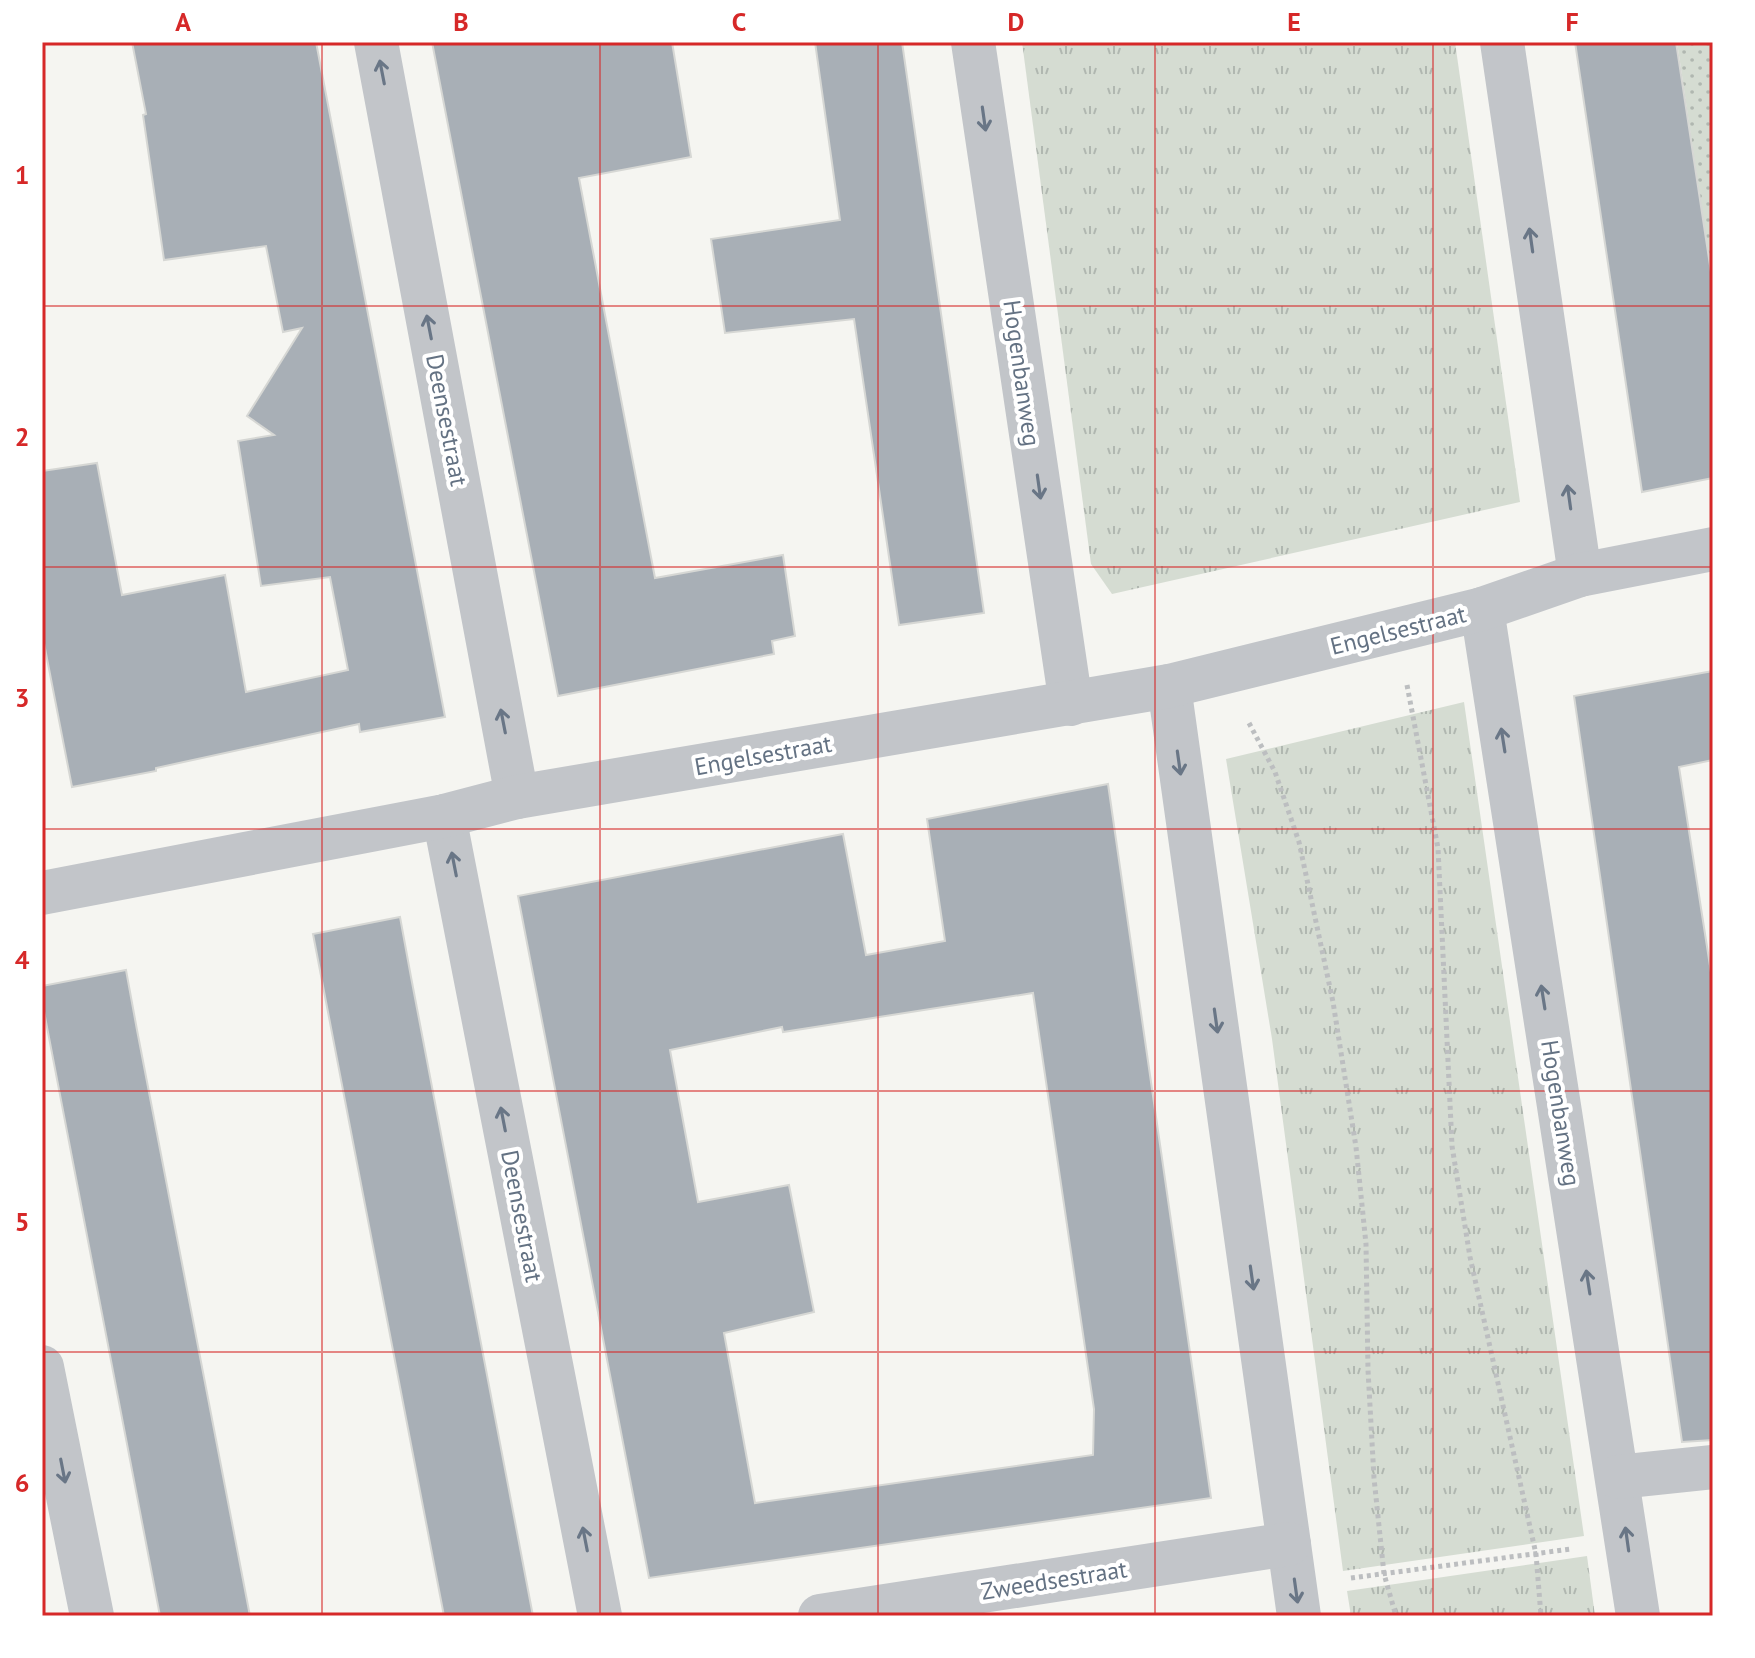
<svg xmlns="http://www.w3.org/2000/svg" width="1755" height="1658" font-family="'PT Sans',sans-serif">
<style>
.grass{fill:url(#grass-tufts)}
.garden{fill:url(#garden-dots)}
.building{fill:#a8afb6;stroke:#d6d7d4;stroke-width:2;fill-rule:evenodd}
.lines{fill:none;stroke-linecap:round;stroke-linejoin:round}
.path{stroke:#bcbec0;stroke-width:5;stroke-dasharray:4 4;stroke-linecap:butt}
.minor{stroke:#c2c5c9;stroke-width:44}
.oneway{stroke:#697686}
.grid{fill:none;stroke:#d62828;stroke-width:2;stroke-opacity:0.55}
.labels{text-anchor:middle;dominant-baseline:central;stroke-width:8;stroke-linejoin:round;paint-order:stroke}
.street-label{font-size:24px;fill:#647283;stroke:#fff}
.neatline{fill:none;stroke:#d62828;stroke-width:3}
.grid-label{font-size:26px;text-anchor:middle;font-weight:bold;fill:#d62828}
</style>
<defs>
<pattern id="grass-tufts" width="24" height="20" patternUnits="userSpaceOnUse" patternTransform="scale(2)"><rect width="24" height="20" fill="#d5dcd2"/><path d="M3 7l-1-3M5 7V3M7 7l1-3M15 17l-1-3M17 17v-4M19 17l1-3" fill="none" stroke="#b0b7b0"/></pattern>
<pattern id="garden-dots" width="8" height="8" patternUnits="userSpaceOnUse" patternTransform="scale(2)"><rect width="8" height="8" fill="#d5dcd2"/><path d="M2 2h.1M6 6h.1" fill="none" stroke="#b0b7b0" stroke-width="1.8" stroke-linecap="round"/></pattern>
</defs>
<rect width="100%" height="100%" fill="#f5f5f1"/>
<g class="grass">
<path d="M1022,42H1455L1520,502L1112,594L1091,564Z"/>
<path d="M1464,702L1584,1536L1343,1571L1272,1039L1226,759Z"/>
<path d="M1587,1556L1595,1616H1351L1347,1591Z"/>
</g>
<path class="garden" d="M1677,42H1713V285Z"/>
<g class="building">
<path d="M132,42H316L445,717L360,732L359,724L156,768V771L72,787L42,633V471L97,463L122,595L225,575L246,692L348,670L330,577L261,586L238,441L274,435L247,416L302,328L283,332L266,246L164,260L143,115L146,114Z"/>
<path d="M432,42H672L691,157L579,178L655,578L783,555L795,636L772,641L774,654L558,696Z"/>
<path d="M815,42H902L984,613L899,625L854,319L725,333L711,239L840,220Z"/>
<path d="M1575,42H1676L1713,285V478L1642,492Z"/>
<path d="M1713,671V760L1679,767L1713,985V1440L1682,1442L1574,696Z"/>
<path d="M1108,784L1211,1498L649,1578L518,896L843,834L866,955L945,941L927,819ZM1033,993L1094,1409L1093,1455L755,1503L724,1333L814,1312L789,1185L698,1202L670,1050L782,1027L783,1032Z"/>
<path d="M400,917L411,977L533,1616H444L313,934Z"/>
<path d="M126,970L137,1030L250,1616H160L42,1001V986Z"/>
</g>
<g class="lines">
<g class="path">
<path d="M1407,685L1438,848L1452,1146L1470,1257L1536,1554L1541,1616"/>
<path d="M1249,723L1275,772L1299,842L1333,1002L1356,1147L1366,1244L1368,1370L1374,1478L1384,1574L1396,1616"/>
<path d="M1351,1578L1571,1549"/>
</g>
<g class="minor">
<path d="M376,42L517,797"/>
<path d="M973,42L1071,704"/>
<path d="M1502,42L1580,575"/>
<path d="M1482,609L1638,1616"/>
<path d="M1169,686L1299,1616"/>
<path d="M444,816L600,1616"/>
<path d="M42,893L444,816L517,797L1169,686L1482,609L1580,575L1713,549"/>
<path d="M42,1367L92,1616"/>
<path d="M1618,1477L1713,1467"/>
<path d="M820,1616L1289,1544"/>
</g>
</g>
<defs><path id="oneway-shaft" d="M-6 0H5M1.5-3L5.5 0L1.5 3" fill="none" stroke-width="1.6" stroke-linecap="round" stroke-linejoin="round" transform="scale(2)"/></defs>
<g class="oneway">
<use href="#oneway-shaft" transform="translate(382 72) rotate(-101)"/>
<use href="#oneway-shaft" transform="translate(984 119) rotate(82)"/>
<use href="#oneway-shaft" transform="translate(1531 240) rotate(-98)"/>
<use href="#oneway-shaft" transform="translate(429 327) rotate(-101)"/>
<use href="#oneway-shaft" transform="translate(1039 487) rotate(82)"/>
<use href="#oneway-shaft" transform="translate(1569 497) rotate(-98)"/>
<use href="#oneway-shaft" transform="translate(503 721) rotate(-101)"/>
<use href="#oneway-shaft" transform="translate(1503 740) rotate(-99)"/>
<use href="#oneway-shaft" transform="translate(1179 763) rotate(82)"/>
<use href="#oneway-shaft" transform="translate(454 864) rotate(-101)"/>
<use href="#oneway-shaft" transform="translate(1543 997) rotate(-99)"/>
<use href="#oneway-shaft" transform="translate(1216 1021) rotate(82)"/>
<use href="#oneway-shaft" transform="translate(503 1119) rotate(-101)"/>
<use href="#oneway-shaft" transform="translate(1252 1278) rotate(82)"/>
<use href="#oneway-shaft" transform="translate(1588 1282) rotate(-99)"/>
<use href="#oneway-shaft" transform="translate(63 1471) rotate(79)"/>
<use href="#oneway-shaft" transform="translate(585 1539) rotate(-101)"/>
<use href="#oneway-shaft" transform="translate(1627 1539) rotate(-98)"/>
<use href="#oneway-shaft" transform="translate(1296 1591) rotate(82)"/>
</g>
<path class="grid" d="M322,42V1616M600,42V1616M878,42V1616M1155,42V1616M1433,42V1616M42,306H1713M42,567H1713M42,829H1713M42,1091H1713M42,1352H1713"/>
<g class="labels">
<g class="street-label">
<text transform="translate(1022 373) rotate(82)">Hogenbanweg</text>
<text transform="translate(447 420) rotate(79)">Deensestraat</text>
<text transform="translate(1398 630) rotate(-14)">Engelsestraat</text>
<text transform="translate(763 755) rotate(-10)">Engelsestraat</text>
<text transform="translate(1561 1113) rotate(81)">Hogenbanweg</text>
<text transform="translate(522 1216) rotate(79)">Deensestraat</text>
<text transform="translate(1054 1580) rotate(-9)">Zweedsestraat</text>
</g>
</g>
<rect width="1755" height="1658" fill="none" stroke="#ffffff" stroke-width="88"/>
<rect x="44" y="44" width="1667" height="1570" class="neatline"/>
<g class="grid-label">
<text x="183" y="31">A</text>
<text x="461" y="31">B</text>
<text x="739" y="31">C</text>
<text x="1016" y="31">D</text>
<text x="1294" y="31">E</text>
<text x="1572" y="31">F</text>
<text x="22" y="184">1</text>
<text x="22" y="446">2</text>
<text x="22" y="707">3</text>
<text x="22" y="969">4</text>
<text x="22" y="1231">5</text>
<text x="22" y="1492">6</text>
</g>
</svg>
